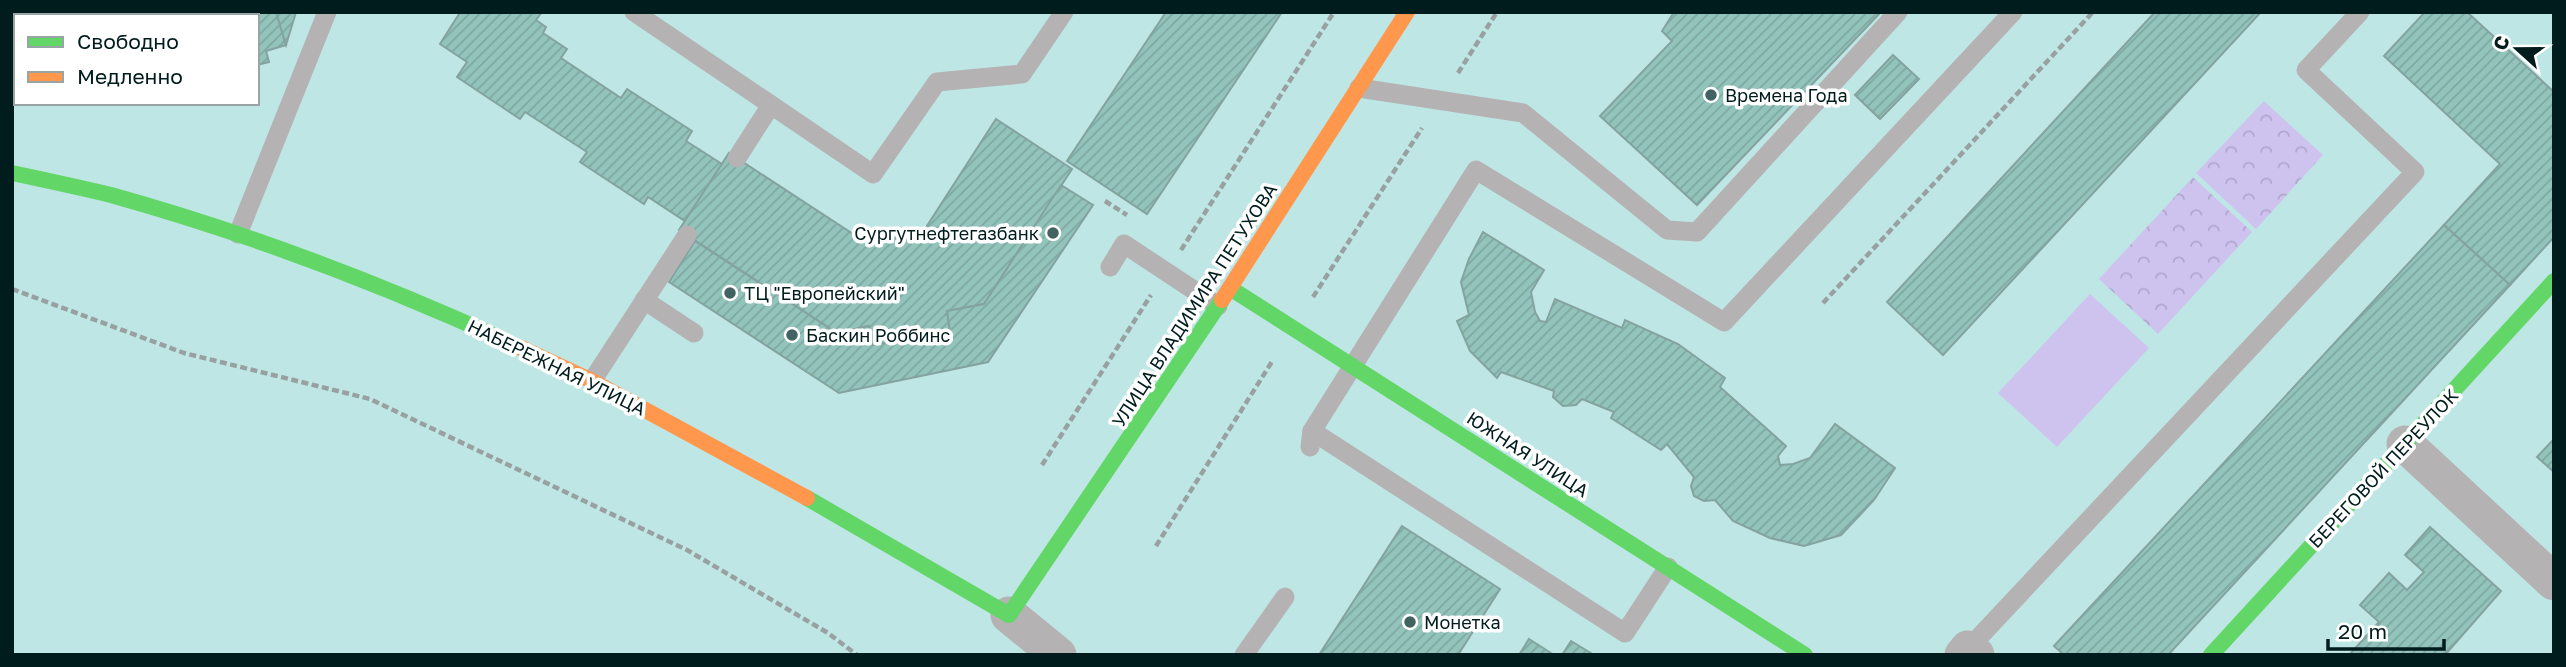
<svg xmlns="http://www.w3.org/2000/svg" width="2566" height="667" font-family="'Golos Text',sans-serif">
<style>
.park{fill:url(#park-crowns)}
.pitch{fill:#cec3ef}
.building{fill:url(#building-hatch);stroke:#84a39f;stroke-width:2}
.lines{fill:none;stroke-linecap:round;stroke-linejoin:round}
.path{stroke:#99a0a1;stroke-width:4.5;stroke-dasharray:7 3.5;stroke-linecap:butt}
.lane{stroke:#b5b2b3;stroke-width:19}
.street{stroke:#b5b2b3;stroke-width:37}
.fast{stroke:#63d668;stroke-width:16}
.slow{stroke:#ff974d;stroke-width:16}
.poi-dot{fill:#426362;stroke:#fff;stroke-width:2.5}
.labels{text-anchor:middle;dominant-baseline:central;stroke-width:7;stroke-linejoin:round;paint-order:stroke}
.poi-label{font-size:18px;fill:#001c1c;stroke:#fff;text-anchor:start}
.street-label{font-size:18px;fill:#001c1c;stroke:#fff}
</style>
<defs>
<pattern id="park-crowns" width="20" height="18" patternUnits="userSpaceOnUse" patternTransform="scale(1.75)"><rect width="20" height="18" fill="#cec3ef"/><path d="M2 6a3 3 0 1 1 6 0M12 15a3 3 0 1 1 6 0" fill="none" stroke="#afa7cc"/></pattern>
<pattern id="building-hatch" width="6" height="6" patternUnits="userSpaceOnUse" patternTransform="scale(1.75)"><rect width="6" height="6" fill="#93c4bc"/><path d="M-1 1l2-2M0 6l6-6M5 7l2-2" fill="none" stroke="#7da8a1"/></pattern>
</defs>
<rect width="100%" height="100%" fill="#bee6e5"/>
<g class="park">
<path d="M2264,101L2323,155L2256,229L2196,173Z"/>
<path d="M2193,177L2252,232L2158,334L2099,279Z"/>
</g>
<path class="pitch" d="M2090,294L2149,348L2057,447L1998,393Z"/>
<g class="building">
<path d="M12,12H137L138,16H16V66L12,64Z"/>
<path d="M137,12H276L286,45L266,51L269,62L257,65V16H138Z"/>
<path d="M276,12H296L286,45Z"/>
<path d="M456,12H542L536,20L546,27L543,33L567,49L561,58L621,98L627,89L692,131L686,141L722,164L685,221L648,197L644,204L580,162L587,152L525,112L520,119L457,77L467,62L440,44L459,14Z"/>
<path d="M1166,12H1282L1147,214L1067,161Z"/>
<path d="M1674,12H1881L1697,205L1600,116L1672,41L1662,31Z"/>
<path d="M2155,12H2261L1943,355L1887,302Z"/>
<path d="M2425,12H2467L2554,92V237L2510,285L2444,225L2500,164L2384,56Z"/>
<path d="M1893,55L1919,79L1880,119L1855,95Z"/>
<path d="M996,119L1072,169L984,304L947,311L950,331L873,345L869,326L837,333L679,230L729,153L867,243L923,232Z"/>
<path d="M1061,185L1093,205L988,362L839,393L669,282L695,241L837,333L869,326L873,345L950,331L947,311L984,304Z"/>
<path d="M2444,225L2510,285L2168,655H2064L2054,646Z"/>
<path d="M1483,232L1544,270L1531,292L1535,312L1540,321L1546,322L1555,299L1622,328L1625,320L1678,344L1725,378L1720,387L1786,446L1778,456L1780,465L1793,464L1810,458L1835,424L1895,468L1874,500L1841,535L1804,546L1770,538L1733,521L1715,500L1704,501L1694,496L1691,486L1694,477L1667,444L1661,450L1611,418L1614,412L1582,399L1576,405L1563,406L1553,397L1554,391L1501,372L1497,378L1470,351L1457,321L1469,315L1461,282L1469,259Z"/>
<path d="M2554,439V472L2537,457Z"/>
<path d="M1402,526L1500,589L1458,655H1319Z"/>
<path d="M2430,527L2501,591L2445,655H2349L2379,622L2360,605L2389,573L2407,590L2424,572L2405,555Z"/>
<path d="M1529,639L1554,655H1519Z"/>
<path d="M1571,641L1594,655H1562Z"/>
</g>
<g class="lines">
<g class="path">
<path d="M1458,73L1497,12"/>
<path d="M1105,201L1127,215"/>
<path d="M1181,250L1334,12"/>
<path d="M12,289L184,353L370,399L687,550L828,633L857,655"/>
<path d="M1313,297L1422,128"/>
<path d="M1823,303L2093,12"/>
<path d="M1042,465L1151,295"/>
<path d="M1156,546L1273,360"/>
</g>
<g class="lane">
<path d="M634,12L873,174L937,82L1022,74L1064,12"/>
<path d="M1359,88L1523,113L1667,230L1697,232L1898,12"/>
<path d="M737,158L771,105"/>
<path d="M238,234L327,12"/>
<path d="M1110,267L1124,244L1218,306"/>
<path d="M644,300L694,333"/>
<path d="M592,381L687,235"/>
<path d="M1312,431L1625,633L1668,567"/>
<path d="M1310,447L1312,431L1476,170L1724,322L2013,12"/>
<path d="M1968,649L2415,172L2306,70L2360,12"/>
<path d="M1244,655L1285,597"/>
</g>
<g class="street">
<path d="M2405,444L2554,582"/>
<path d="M1009,615L1058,655"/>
<path d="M1963,655L1968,649L1976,655"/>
</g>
<g class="fast">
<path d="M12,173C45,180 78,187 111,195C251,234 387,286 519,347"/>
<path d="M1230,288L1805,655"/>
<path d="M807,498L1009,615L1222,300"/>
<path d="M2211,655L2554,281"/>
</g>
<g class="slow">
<path d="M1222,300L1407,12"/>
<path d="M519,347L592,381L807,498"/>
</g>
</g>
<g class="poi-dot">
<circle cx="1711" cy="95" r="7"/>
<circle cx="1053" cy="233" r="7"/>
<circle cx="730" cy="293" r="7"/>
<circle cx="792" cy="335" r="7"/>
<circle cx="1410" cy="622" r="7"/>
</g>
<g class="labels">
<g class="poi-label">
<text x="1725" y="95">Времена Года</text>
<text x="1039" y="233" text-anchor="end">Сургутнефтегазбанк</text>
<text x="744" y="293">ТЦ "Европейский"</text>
<text x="806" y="335">Баскин Роббинс</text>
<text x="1424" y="622">Монетка</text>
</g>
<g class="street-label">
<text transform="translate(1194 305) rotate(-57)">УЛИЦА ВЛАДИМИРА ПЕТУХОВА</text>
<text transform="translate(557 367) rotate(26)">НАБЕРЕЖНАЯ УЛИЦА</text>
<text transform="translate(1528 454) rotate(33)">ЮЖНАЯ УЛИЦА</text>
<text transform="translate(2383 468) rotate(-47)">БЕРЕГОВОЙ ПЕРЕУЛОК</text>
</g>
</g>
<rect width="2566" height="667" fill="none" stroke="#001c1c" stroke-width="28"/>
<rect x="14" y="14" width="245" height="91" fill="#ffffff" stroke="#99a4a4" stroke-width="2"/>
<rect x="28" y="37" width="35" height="10" fill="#63d668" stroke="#99a4a4" stroke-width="2"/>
<text x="77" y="49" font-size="21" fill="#001c1c">Свободно</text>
<rect x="28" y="72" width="35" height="10" fill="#ff974d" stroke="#99a4a4" stroke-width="2"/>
<text x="77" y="84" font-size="21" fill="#001c1c">Медленно</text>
<g transform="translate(2517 49) rotate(291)" stroke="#ffffff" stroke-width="5" paint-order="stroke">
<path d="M0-5L12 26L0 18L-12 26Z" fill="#001c1c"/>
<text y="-10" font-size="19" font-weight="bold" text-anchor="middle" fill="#001c1c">С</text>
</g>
<path d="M2328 639v10h116v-10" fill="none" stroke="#001c1c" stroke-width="3.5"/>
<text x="2338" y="639" font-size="21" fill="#001c1c" stroke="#ffffff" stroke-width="5" paint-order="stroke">20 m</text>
</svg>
